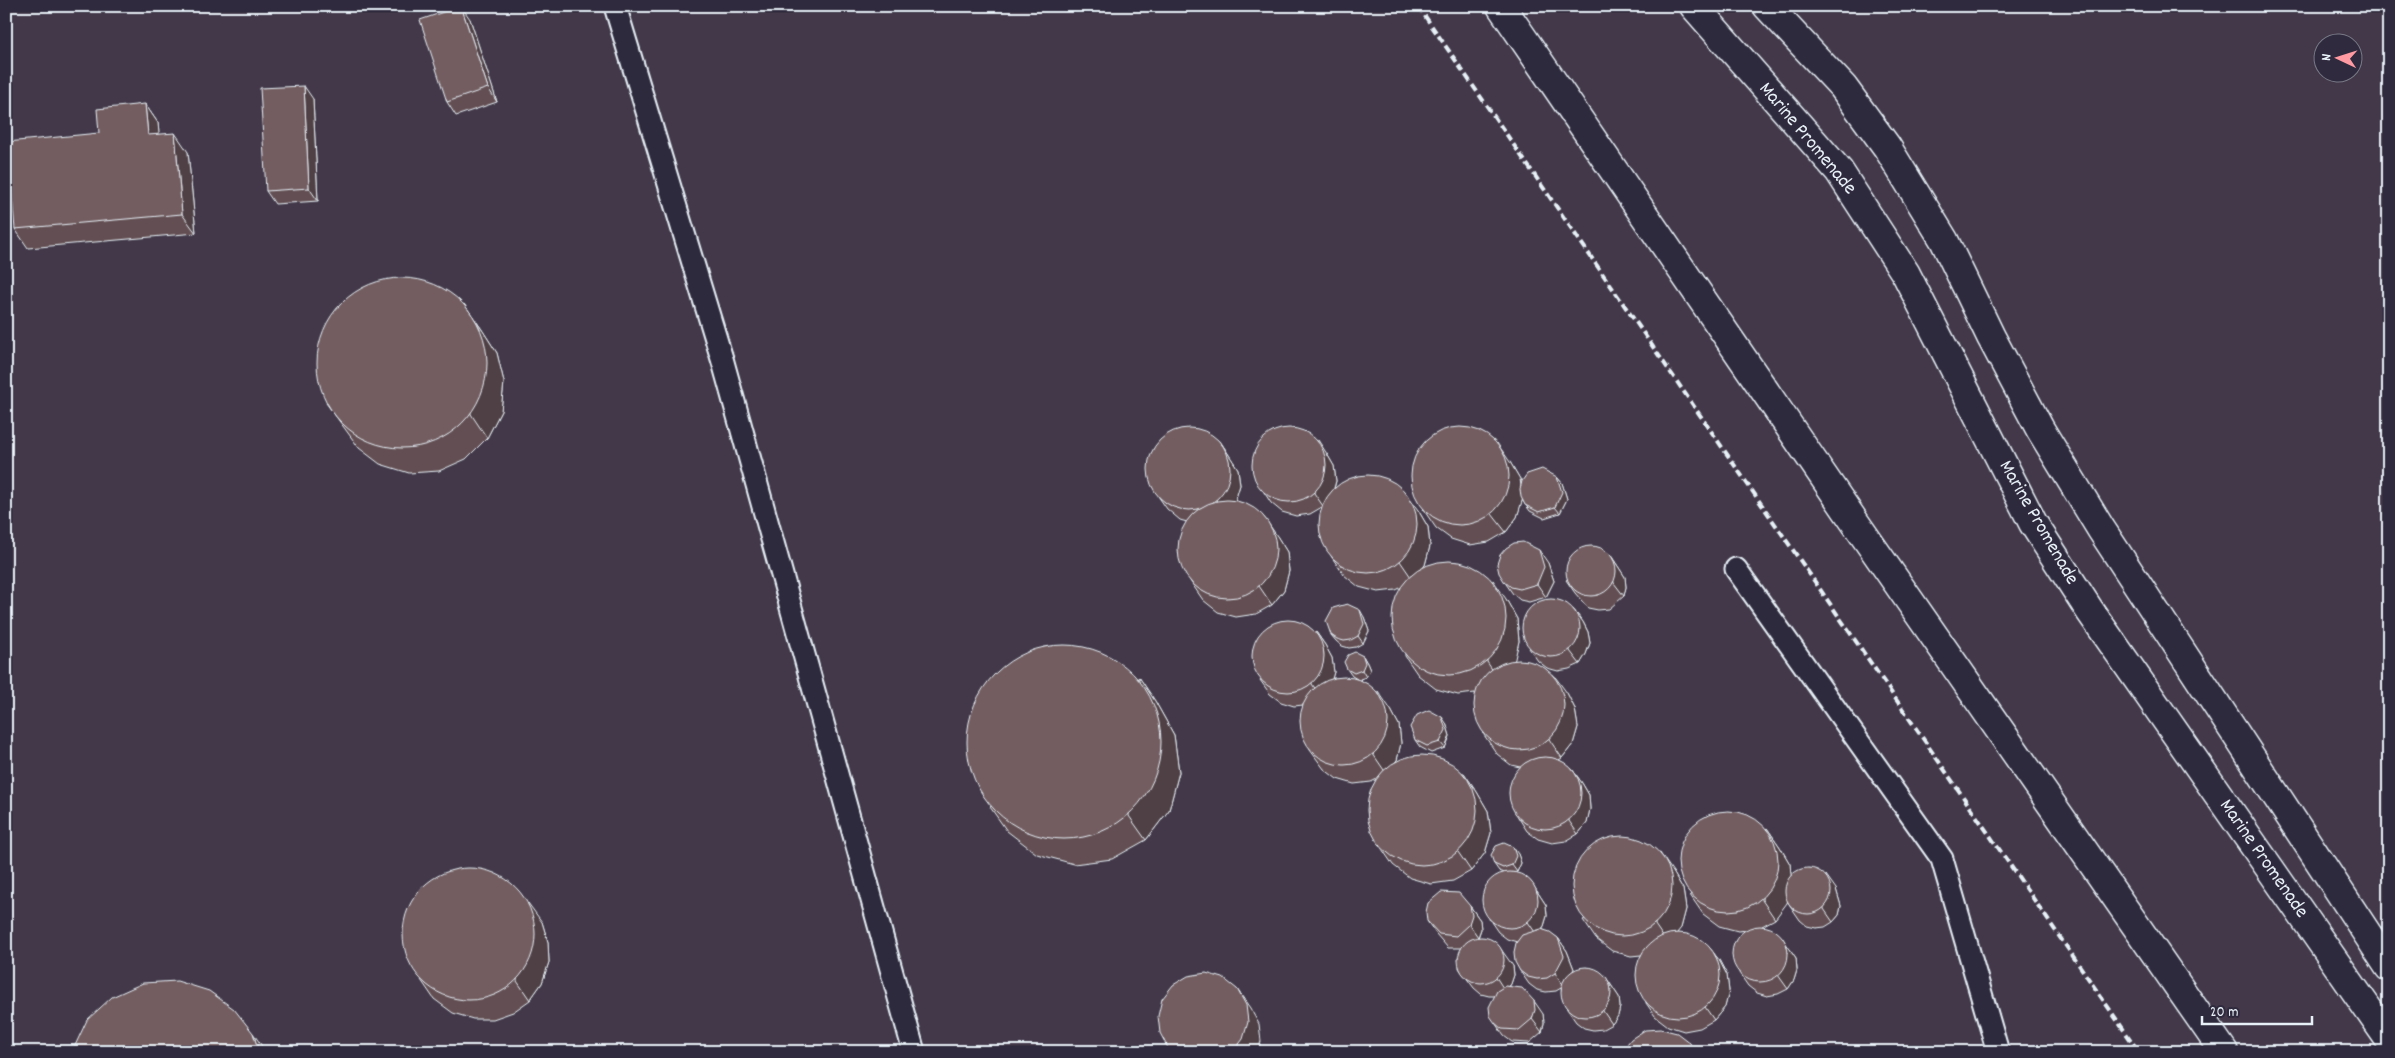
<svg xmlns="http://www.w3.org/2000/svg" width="2395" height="1058" font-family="Dekko,sans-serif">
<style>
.built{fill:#433948;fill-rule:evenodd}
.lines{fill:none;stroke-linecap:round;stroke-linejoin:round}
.service-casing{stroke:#e8f1f8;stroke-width:25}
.tertiary-casing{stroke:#e8f1f8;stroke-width:31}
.secondary-casing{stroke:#e8f1f8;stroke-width:31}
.service{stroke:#2f2a3d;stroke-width:21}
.tertiary{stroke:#2f2a3d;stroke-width:28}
.secondary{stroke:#2f2a3d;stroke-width:28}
.rail{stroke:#e8f1f8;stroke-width:4;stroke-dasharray:8 4;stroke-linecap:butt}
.wall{fill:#635053;stroke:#e8f1f8}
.shaded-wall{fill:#504144;stroke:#e8f1f8}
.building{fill:#735d61;stroke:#e8f1f8}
.labels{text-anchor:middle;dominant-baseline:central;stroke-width:5;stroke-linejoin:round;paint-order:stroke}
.street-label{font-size:20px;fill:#e8f1f8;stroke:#2f2a3d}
</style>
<rect width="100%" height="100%" fill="#2f2a3d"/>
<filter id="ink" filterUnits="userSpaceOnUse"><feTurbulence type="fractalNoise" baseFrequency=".02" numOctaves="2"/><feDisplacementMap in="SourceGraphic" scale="10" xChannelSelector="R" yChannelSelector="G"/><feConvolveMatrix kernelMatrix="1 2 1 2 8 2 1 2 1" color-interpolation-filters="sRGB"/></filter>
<g filter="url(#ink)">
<path class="built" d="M6,6H2389V1052H6ZM2322,42H2352V72H2322Z"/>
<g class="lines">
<g class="service-casing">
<g id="service">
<path d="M615,6L723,362L914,1052"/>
<path d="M1736,569L1942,859L1998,1052"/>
</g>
</g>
<g class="tertiary-casing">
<path id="tertiary" d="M1501,6L1852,518L2224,1052"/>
</g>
<g class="secondary-casing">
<g id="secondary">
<path d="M1694,6L1839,171L1906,274L2033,523L2090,611L2389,1039"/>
<path d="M1767,6L1843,87L1887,147L1944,240L1991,337L2040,429L2101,529L2389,967"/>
</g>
</g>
<use href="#service" class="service"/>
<use href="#tertiary" class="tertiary"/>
<use href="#secondary" class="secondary"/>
<path class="rail" d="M1418,6L2139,1052"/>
</g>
<g class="wall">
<path d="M470,19L497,102L456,116L447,102Z"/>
<path d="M313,99L318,201L275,204L266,191Z"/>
<path d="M145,104L158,123L159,134L188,152L196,233L28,248L15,229Z"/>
<path d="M464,304L481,328L497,353L504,382L501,411L487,438L466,459L439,471L409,473L380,464L359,448L326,403Z"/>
<path d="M1220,441L1238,469L1240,485L1235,501L1277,536L1287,552L1289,571L1284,590L1272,605L1256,614L1236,617L1218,612L1203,600L1190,581L1187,522L1180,520L1167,509L1158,496Z"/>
<path d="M1327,454L1334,466L1336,481L1334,489L1418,510L1428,527L1430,546L1425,565L1423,568L1506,599L1517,619L1519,641L1514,660L1567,693L1575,709L1578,727L1573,744L1562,758L1559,760L1572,769L1582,783L1589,795L1590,809L1587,823L1578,834L1566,841L1552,843L1538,839L1527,831L1518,817L1520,767L1511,765L1497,754L1484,735L1475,693L1458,695L1436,689L1418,675L1405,656L1402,587L1396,590L1378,592L1359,587L1344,575L1331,556L1322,507L1310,514L1296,516L1282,512L1271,503L1262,489Z"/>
<path d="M1510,462L1520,479L1521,486L1557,477L1562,483L1567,499L1560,513L1544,518L1530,511L1522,500L1517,517L1506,532L1489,542L1470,545L1451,539L1436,528L1423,509Z"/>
<path d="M1610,554L1625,577L1626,587L1624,596L1609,609L1598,610L1588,608L1575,593L1566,580Z"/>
<path d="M1548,563L1554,581L1546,597L1529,602L1520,600L1513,594L1504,581Z"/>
<path d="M1573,609L1583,622L1588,632L1590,643L1586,654L1580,664L1569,669L1558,671L1547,668L1538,661L1529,648Z"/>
<path d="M1364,617L1369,631L1363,643L1356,647L1349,648L1342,646L1336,641L1331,635Z"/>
<path d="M1316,632L1325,645L1332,658L1334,672L1332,678L1357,679L1352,676L1347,669L1363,656L1367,663L1370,670L1366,677L1360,679L1391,710L1399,725L1401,743L1397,760L1395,762L1464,773L1477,792L1488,811L1491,833L1485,853L1471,871L1453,881L1431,884L1410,878L1393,865L1380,846L1377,779L1371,782L1354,784L1337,779L1324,769L1310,750L1303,705L1294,706L1281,702L1270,694L1260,680Z"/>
<path d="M1139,677L1155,701L1174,735L1179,772L1169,810L1146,840L1112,859L1074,864L1037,854L1007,831L990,807Z"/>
<path d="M1446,723L1450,736L1445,748L1431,753L1420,747L1415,740Z"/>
<path d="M1767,828L1780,847L1790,864L1791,875L1836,889L1841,906L1839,915L1833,922L1825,927L1816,928L1807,926L1800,920L1787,901L1775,919L1762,926L1790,949L1796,958L1797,970L1794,980L1788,989L1778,994L1767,996L1757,993L1748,986L1739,973L1747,930L1738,931L1719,926L1703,914L1690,895Z"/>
<path d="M1518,854L1521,863L1517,872L1513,873L1531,882L1546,905L1547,916L1544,926L1542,929L1558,938L1567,951L1574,969L1572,971L1605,976L1619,997L1620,1007L1618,1016L1612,1024L1603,1029L1593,1030L1584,1028L1576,1022L1567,1009L1561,988L1556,991L1546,992L1537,990L1529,984L1520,971L1517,942L1507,939L1498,932L1489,919L1505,873L1499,871L1494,864Z"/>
<path d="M1673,872L1683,889L1686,909L1681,928L1676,933L1709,947L1719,960L1727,975L1729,991L1725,1007L1714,1020L1700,1028L1684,1031L1668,1026L1655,1016L1646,1003L1641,955L1631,956L1612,951L1596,939L1583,920Z"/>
<path d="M1470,906L1480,920L1481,929L1478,938L1513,966L1514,975L1511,984L1509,987L1543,1014L1544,1023L1542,1032L1529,1043L1512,1042L1504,1036L1495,1023V996H1489L1481,994L1474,988L1459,968L1462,948H1448L1436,934L1427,921Z"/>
<path d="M542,922L548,942L549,962L542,983L530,1000L513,1012L493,1019H473L453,1013L434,999L421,980Z"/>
</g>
<g class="shaded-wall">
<path d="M461,6L470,19L497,102L488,88Z"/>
<path d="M304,86L313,99L318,201L309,188Z"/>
<path d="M145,104L158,123L161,154L148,135Z"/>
<path d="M175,133L188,152L196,233L182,214Z"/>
<path d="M464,304L481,328L497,353L504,382L501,411L487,438L471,414Z"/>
<path d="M1318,440L1327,454L1334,466L1336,481L1332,495L1323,506L1314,493Z"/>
<path d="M1220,441L1238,469L1240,485L1235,501L1225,513L1216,500Z"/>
<path d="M1497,443L1510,462L1520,479L1523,498L1517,517L1506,532L1492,514Z"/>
<path d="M1557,477L1562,483L1567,499L1560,513L1555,507Z"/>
<path d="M1404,491L1418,510L1428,527L1430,546L1425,565L1413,580L1400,561Z"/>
<path d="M1264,517L1277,536L1287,552L1289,571L1284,590L1272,605L1259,586Z"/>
<path d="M6,530L7,535L6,546Z"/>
<path d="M1539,550L1548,563L1554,581L1546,597L1537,584Z"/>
<path d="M1610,554L1625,577L1626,587L1624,596L1614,583Z"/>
<path d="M1493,580L1506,599L1517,619L1519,641L1514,663L1500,681L1487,662Z"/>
<path d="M1573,609L1583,622L1588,632L1590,643L1586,654L1580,664L1570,651Z"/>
<path d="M1360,610L1364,617L1369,631L1363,643L1358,636Z"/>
<path d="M1316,632L1325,645L1332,658L1334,672L1330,686L1321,697L1312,684Z"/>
<path d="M1363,656L1367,663L1370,670L1366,677L1362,670Z"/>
<path d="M1553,674L1567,693L1575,709L1578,727L1573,744L1562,758L1549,739Z"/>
<path d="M1139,677L1155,701L1174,735L1179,772L1169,810L1146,840L1129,816Z"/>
<path d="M1378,691L1391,710L1399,725L1401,743L1397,760L1386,773L1373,754Z"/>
<path d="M1442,717L1446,723L1450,736L1445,748L1440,742Z"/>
<path d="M1572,769L1582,783L1589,795L1590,809L1587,823L1578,834L1569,821Z"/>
<path d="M1464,773L1477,792L1488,811L1491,833L1485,853L1471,871L1458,852Z"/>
<path d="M1767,828L1780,847L1790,864L1792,884L1787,903L1775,919L1762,900Z"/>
<path d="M1513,847L1518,854L1521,863L1517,872L1512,865Z"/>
<path d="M1660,853L1673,872L1683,889L1686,909L1681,928L1668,944L1655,925Z"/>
<path d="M1826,875L1836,889L1841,906L1839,915L1833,922L1824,909Z"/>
<path d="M1531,882L1546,905L1547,916L1544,926L1537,935L1528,922Z"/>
<path d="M528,903L542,922L548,942L549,962L542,983L530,1000L517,981Z"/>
<path d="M1470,906L1480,920L1481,929L1478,937L1469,924Z"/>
<path d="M1781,936L1796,958L1797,970L1794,980L1788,989L1778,975Z"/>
<path d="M1558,938L1567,951L1574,969L1564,986L1555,973Z"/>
<path d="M1498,945L1513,966L1514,975L1511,984L1505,991L1496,977Z"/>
<path d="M1709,947L1719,960L1727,975L1729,991L1725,1007L1714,1020L1705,1007Z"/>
<path d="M1605,976L1619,997L1620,1007L1618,1016L1612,1024L1603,1011Z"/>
<path d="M1237,989L1250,1008L1259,1024L1261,1041L1258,1052H1233Z"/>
<path d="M1534,1001L1543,1014L1544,1023L1542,1032L1532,1019Z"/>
<path d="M253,1033L266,1052H259Z"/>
</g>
<g class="building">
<path d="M461,6L488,88L447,102L420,20Z"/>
<path d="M304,86L309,188L266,191L260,88Z"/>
<path d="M145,104L148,135L175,133L182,214L15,229L7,142L99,133L97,109Z"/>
<circle cx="402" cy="363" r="85"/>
<circle cx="1460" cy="476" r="49"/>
<circle cx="1189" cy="469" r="41"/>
<circle cx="1289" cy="465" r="37"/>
<path d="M1542,469L1557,477L1562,492L1555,507L1539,512L1525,505L1521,497L1520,489L1522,481L1527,474Z"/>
<circle cx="1368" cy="524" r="49"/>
<circle cx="1227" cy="549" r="49"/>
<path d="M1523,542L1539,550L1544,567L1537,584L1520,589L1511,587L1504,581L1499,573L1497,564L1500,555L1506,548L1514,543Z"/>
<circle cx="1591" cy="571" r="25"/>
<circle cx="1449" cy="618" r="57"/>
<circle cx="1551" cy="628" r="29"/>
<path d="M1347,604L1360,610L1364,624L1358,636L1351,640L1344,641L1337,639L1331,635L1326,621L1333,608Z"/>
<circle cx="1288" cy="656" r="36"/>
<circle cx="1064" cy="742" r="97"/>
<path d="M1355,652L1363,656L1365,663L1362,670L1354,673L1347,669L1344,662L1348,655Z"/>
<circle cx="1519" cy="705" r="45"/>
<circle cx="1344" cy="721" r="44"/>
<path d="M1429,710L1442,717L1446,730L1440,742L1427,746L1415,740L1410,727L1417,715Z"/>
<circle cx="1422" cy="810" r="55"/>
<circle cx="1545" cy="793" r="36"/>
<circle cx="1728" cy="861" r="50"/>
<circle cx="1622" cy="886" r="50"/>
<path d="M1504,843L1513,847L1516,856L1512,865L1503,868L1494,864L1491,855L1496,846Z"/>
<circle cx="1808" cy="891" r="23"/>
<circle cx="469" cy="934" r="66"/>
<circle cx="1510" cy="900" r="28"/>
<path d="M1441,892L1459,893L1470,906L1472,915L1469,924L1456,936L1439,934L1427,921L1426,912L1428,903Z"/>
<circle cx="1760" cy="954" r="28"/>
<path d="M1541,929L1550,932L1558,938L1564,956L1555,973L1547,978L1537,979L1528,977L1520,971L1515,962L1514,952L1516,943L1522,935Z"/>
<circle cx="1678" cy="975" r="42"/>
<circle cx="1481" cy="960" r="23"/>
<circle cx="1586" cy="992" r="25"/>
<path d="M1206,973L1223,978L1237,989L1246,1005L1248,1022L1243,1039L1233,1052H1172L1168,1048L1160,1033L1158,1016L1162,999L1173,985L1188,976Z"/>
<path d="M177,981L209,991L234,1009L253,1033L259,1052H72L87,1020L112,997L143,983Z"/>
<path d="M1505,986L1522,988L1534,1001L1535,1010L1532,1019L1519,1030L1502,1029L1495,1023L1490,1016L1489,1007L1497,991Z"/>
<path d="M1661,1029L1677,1033L1690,1043L1695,1052H1621L1631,1039L1645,1030Z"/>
<path d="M1551,1047L1560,1049L1563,1052H1537Z"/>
</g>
</g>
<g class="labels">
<g class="street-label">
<text transform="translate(1807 139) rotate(50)">Marine Promenade</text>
<text transform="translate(2038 523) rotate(60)">Marine Promenade</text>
<text transform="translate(2263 859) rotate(55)">Marine Promenade</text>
</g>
</g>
<rect width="2395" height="1058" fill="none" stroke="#2f2a3d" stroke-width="25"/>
<rect x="12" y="12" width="2370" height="1033" fill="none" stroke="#e8f1f8" stroke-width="2" filter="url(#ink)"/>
<g transform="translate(2338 58) rotate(274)"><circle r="24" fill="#2f2a3d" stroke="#797a88"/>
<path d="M0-4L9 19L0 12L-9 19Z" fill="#ff9aa2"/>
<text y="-8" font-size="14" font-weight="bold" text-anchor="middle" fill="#e8f1f8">N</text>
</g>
<path d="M2202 1016v8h110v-8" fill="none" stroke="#e8f1f8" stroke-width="2.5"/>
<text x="2210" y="1016" font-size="15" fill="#e8f1f8" stroke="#2f2a3d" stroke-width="4" paint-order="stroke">20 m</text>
</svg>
